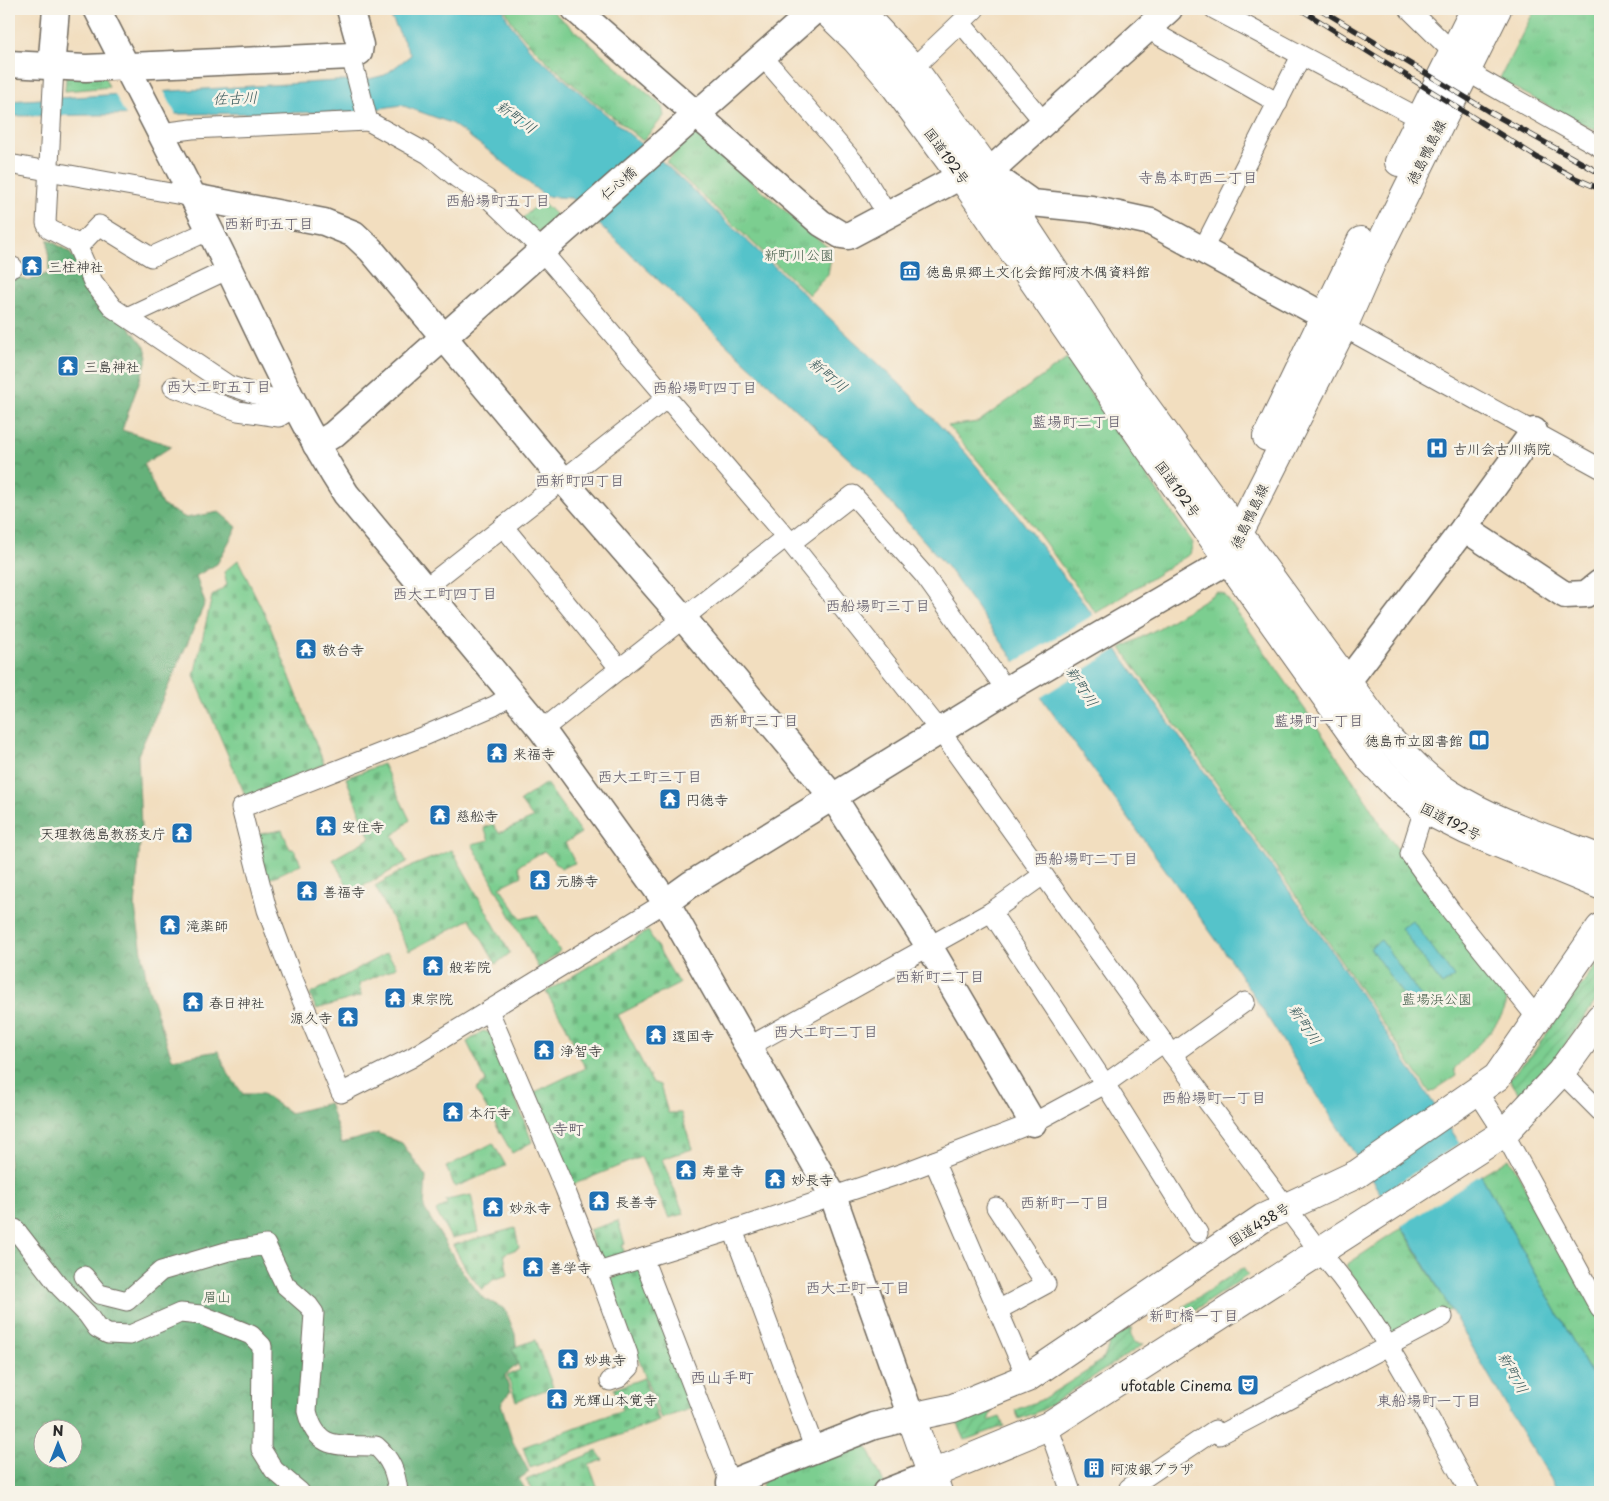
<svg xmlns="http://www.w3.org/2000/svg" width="1609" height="1501" font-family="'Playpen Sans','Klee One',sans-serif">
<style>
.grass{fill:url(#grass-tufts);stroke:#547c5e}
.forest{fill:url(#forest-crowns);stroke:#486e52;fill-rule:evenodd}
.cemetery{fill:url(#cemetery-stones);stroke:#547c5e}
.garden{fill:url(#garden-furrows);stroke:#547c5e}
.water{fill:#55c3ca;stroke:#40777a}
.pier{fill:#f2debf}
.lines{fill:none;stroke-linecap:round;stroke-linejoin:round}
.street-casing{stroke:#716a5f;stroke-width:21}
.secondary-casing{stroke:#716a5f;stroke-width:29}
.primary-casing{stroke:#716a5f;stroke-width:30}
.highway-casing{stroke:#716a5f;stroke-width:30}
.street{stroke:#fff;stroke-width:19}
.secondary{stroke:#fff;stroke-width:26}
.primary{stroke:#fff;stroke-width:28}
.highway{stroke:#fff;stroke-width:28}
.rail-casing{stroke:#2b2b2b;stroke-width:5.5}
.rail{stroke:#f7f3e8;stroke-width:4;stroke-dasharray:11;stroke-linecap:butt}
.labels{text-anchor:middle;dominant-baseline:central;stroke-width:5;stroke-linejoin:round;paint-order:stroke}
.street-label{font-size:14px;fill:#2b2b2b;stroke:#f7f3e8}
.park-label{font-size:14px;fill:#435c49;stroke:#f7f3e8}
.poi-label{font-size:14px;fill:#2b2b2b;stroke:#f7f3e8;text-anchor:start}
.water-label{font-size:15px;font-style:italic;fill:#38595b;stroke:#f7f3e8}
.neighbourhood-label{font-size:15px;fill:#5c5666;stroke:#f7f3e8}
.quarter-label{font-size:16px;fill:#5c5666;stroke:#f7f3e8}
</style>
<defs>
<pattern id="grass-tufts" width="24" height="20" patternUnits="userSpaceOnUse" patternTransform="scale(1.25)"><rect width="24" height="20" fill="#7cce90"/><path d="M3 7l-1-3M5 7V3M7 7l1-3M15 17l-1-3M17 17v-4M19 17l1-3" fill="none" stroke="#6bb17c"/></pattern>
<pattern id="forest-crowns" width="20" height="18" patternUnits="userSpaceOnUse" patternTransform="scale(1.25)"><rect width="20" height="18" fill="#65b17a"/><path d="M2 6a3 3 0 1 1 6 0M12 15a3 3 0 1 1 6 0" fill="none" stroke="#539064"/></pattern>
<pattern id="cemetery-stones" width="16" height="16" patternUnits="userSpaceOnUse" patternTransform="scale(1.25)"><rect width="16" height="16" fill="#7cce90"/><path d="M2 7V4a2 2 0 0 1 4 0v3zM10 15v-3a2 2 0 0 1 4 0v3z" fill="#6bb17c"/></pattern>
<pattern id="garden-furrows" width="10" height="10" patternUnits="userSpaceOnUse" patternTransform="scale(1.25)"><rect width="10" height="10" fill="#7cce90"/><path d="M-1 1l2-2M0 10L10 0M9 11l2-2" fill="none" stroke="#6bb17c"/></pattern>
</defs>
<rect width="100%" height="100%" fill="#f7f3e8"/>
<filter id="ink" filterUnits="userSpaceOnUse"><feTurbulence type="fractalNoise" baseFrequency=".02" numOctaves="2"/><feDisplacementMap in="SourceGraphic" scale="10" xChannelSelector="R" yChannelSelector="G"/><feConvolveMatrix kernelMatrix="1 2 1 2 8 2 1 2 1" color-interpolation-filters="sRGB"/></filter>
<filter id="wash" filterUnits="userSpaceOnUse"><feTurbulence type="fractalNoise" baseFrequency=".0096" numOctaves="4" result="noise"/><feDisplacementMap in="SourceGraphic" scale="20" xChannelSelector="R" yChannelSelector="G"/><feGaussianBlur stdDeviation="1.12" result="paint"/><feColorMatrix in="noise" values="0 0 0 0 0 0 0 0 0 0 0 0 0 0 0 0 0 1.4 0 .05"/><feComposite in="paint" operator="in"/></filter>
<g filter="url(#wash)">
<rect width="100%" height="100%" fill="#f2debf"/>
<g class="grass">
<path d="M505,9H550L662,106L664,116L643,141C608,112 520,48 505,9Z"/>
<path d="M1535,9H1600V133L1499,80Z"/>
<path d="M104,76L109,87L65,91L66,77Z"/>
<path d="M692,135H697L832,251L828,274L809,295L666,162Z"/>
<path d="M541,200L557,216L543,231L534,232L521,220Z"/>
<path d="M1067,359L1193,543L1190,554L1096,613L1027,518L948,426L978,422Z"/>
<path d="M1217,592L1224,594C1269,658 1314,721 1357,786C1368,802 1391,846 1404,855L1507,996C1509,1019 1469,1053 1454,1069L1456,1076L1430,1093L1325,937L1121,648L1159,628Z"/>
<path d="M1509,1158L1600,1317V1390L1481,1175Z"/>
<path d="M1402,1228L1451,1310L1391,1336L1346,1265Z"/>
<path d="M865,1441L884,1484L869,1492H764L761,1486L767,1476Z"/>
</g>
<path class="forest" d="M48,239L69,252L145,347L148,357L122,430L172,446L144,464L162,505L186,518L219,512L237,527L217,564L196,576L205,603L138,755L141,829L135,908L147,983L172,1059L218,1051L227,1072L243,1094H263L290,1113L329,1103L342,1143L378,1133L402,1143L426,1177L424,1208L464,1274L483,1298L505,1309L515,1334L518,1364L505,1375L510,1392L501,1404L513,1442L529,1472L519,1479L527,1492H9V273L28,281L49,273ZM42,1428H72V1458H42Z"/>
<g class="cemetery">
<path d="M238,560L268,621L324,764L246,797L194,676L212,596L227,585L224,572Z"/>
<path d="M383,764L410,820L393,836L407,862L351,893L333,859L370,838L346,778Z"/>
<path d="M546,783L581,833L565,843L575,863L561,868L544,851L518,866L522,876L500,887L521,919L537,915L560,951L539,969L472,844L489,840L484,828L493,824L499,833L533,818L520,801Z"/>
<path d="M282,830L290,849H294L301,864L267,880L255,835Z"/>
<path d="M452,850L510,953L496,964L470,919L409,951L375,886L407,868Z"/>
<path d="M648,931L679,984L618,1015L652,1082L660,1085L668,1113H681L692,1149L662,1159L684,1214L669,1218L641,1157L572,1185L533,1093L585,1068L566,1026L546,992Z"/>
<path d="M387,953L397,967L359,984L361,996L316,1009L310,994Z"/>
<path d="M483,1031L491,1033L532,1142L512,1153L476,1090L486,1081L467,1042Z"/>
<path d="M493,1143L506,1166L455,1187L446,1167Z"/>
<path d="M471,1195L479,1232L451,1238L436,1211L447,1204L446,1200Z"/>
<path d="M618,1221L625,1244L622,1245L625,1255L599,1263L589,1230Z"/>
<path d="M515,1228L519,1248L504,1254L508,1275L493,1280L482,1290L467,1271L453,1245Z"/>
<path d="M641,1267L692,1408L661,1419L609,1279Z"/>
<path d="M535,1340L553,1387L516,1401L507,1375L520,1370L512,1348Z"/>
<path d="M644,1378L659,1421L530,1468L523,1447L622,1410L614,1389Z"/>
<path d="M597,1451L603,1460L589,1465L599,1492H533L526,1480Z"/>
</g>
<g class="garden">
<path d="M1600,959V995L1543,1077L1522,1099L1509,1078L1532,1054Z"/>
<path d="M1243,1268L1248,1275L1192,1312H1186L1183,1307Z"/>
<path d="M1132,1327C1129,1334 1131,1337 1136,1343L1144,1344L1042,1410L1019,1419L1015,1410L1041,1400L1094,1367V1365L1104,1358L1111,1340Z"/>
<path d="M993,1406L988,1421L1000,1417L1004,1426L965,1440L957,1422L958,1419Z"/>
</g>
<g class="water">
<path d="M387,9H503L508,21L533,53L666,165L900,384L964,451L1016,513L1092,614L1330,948L1481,1175L1600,1390V1492H1559L1518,1426L1414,1246L1232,962L948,568L867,476L571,198L545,196L493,154L451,123L401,105L356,112L9,116V101L369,79L385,75L411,55Z"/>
<path d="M1412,920L1454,977L1442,985L1401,928Z"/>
<path d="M1381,940L1422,998L1411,1006L1370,948Z"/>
</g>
<g class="pier">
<path d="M162,87L177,117H127L113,91Z"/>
<path d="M1095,614L1119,648L1038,699L1012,664Z"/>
<path d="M1462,1142L1483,1173L1398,1228L1378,1196Z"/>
</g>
</g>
<g filter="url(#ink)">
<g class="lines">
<g class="street-casing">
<g id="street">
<path d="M1214,9L1421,119"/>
<path d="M1409,9L1480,79L1600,147"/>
<path d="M961,23L1043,121"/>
<path d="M1146,28L1278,103"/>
<path d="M351,56L368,121"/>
<path d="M763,57L859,168L888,216"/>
<path d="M54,67L46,223L49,229L76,243L93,282L113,308L228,385L295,407"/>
<path d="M913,68L975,9"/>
<path d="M161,133L192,129L368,121L428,154L457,178L488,198L533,241L786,537L941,732L1172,1054L1319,1251C1382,1322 1424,1410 1470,1492"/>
<path d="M9,164L193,197"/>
<path d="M79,246L99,225L151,257L210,230"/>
<path d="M1203,249L1301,56"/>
<path d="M9,266L13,267"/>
<path d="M127,317L229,269"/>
<path d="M1334,322L1600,468"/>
<path d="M173,387L238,411L279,417L295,407"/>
<path d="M503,526L620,669"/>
<path d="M791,543L853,495L924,575L1007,691"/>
<path d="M424,589L667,398"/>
<path d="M512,695L494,706L424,736L241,808L267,910L291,974L341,1093L411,1058L666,902"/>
<path d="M542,730L786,537"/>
<path d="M1424,809L1410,854L1451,911L1537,1018"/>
<path d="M991,912L1105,1084L1198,1233"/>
<path d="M489,1011L565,1189L598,1272L733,1230L900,1174L1033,1123L1105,1084L1164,1042"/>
<path d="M748,1047L991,912L1043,875"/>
<path d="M1172,1054L1245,1002"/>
<path d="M1561,1072L1600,1111"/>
<path d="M1477,1091L1504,1133L1600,1309"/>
<path d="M934,1161L1027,1378"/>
<path d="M996,1207L1046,1284L998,1310"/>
<path d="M15,1229L60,1287L87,1314L97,1328L108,1334L130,1335L180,1313L201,1315L251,1335L262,1346L261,1449L274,1470L300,1492"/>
<path d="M733,1230L815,1450"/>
<path d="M643,1258L730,1483"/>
<path d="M598,1272L628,1354L630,1367L619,1378L610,1381"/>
<path d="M84,1276L99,1294L127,1301L161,1271L229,1251L266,1245L285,1285L309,1306L314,1313L307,1411C317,1453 341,1444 376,1446C391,1459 396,1473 398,1492"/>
<path d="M1048,1426L1071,1492"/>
<path d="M1219,1435L1443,1317"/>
<path d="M1130,1492L1129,1488L1215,1430"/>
</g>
</g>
<g class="secondary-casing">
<g id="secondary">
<path d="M97,9C139,92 183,175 224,259C263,339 298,420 346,494L542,730L666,902L833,1196L911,1417L874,1426L730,1483L734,1492"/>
<path d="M575,9L821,223L841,235L848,236L961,176L989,172L1169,9"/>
<path d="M9,64L86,68L351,56L359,52L360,45L350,9"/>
<path d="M54,67L52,57L56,9"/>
<path d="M991,174L1032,203L1091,209L1151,222L1324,316"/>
<path d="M193,197L324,222L354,234L371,250L563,480L684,619L833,797L929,946L1033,1123"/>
<path d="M316,445L334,434L816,9"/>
<path d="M1464,528L1565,595L1586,594L1600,583"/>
<path d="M1348,681L1464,528L1534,431"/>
<path d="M666,902L691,884L1018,683L1229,560"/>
<path d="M886,1492L932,1474"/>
</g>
</g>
<g class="primary-casing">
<g id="primary">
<path d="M1399,162L1475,9"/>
<path d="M1267,437L1361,241"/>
<path d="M1231,553L1239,533L1343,327L1373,259L1497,9"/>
</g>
</g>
<g class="highway-casing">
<g id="highway">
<path d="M824,9L856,40L889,78L961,176L1148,447L1370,759L1397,787L1424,809L1466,830L1600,885"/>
<path d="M858,9L913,68L989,172L1129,384L1388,738C1407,758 1426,779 1450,794C1496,823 1550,839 1600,859"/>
<path d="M932,1474L1048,1426L1504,1133L1561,1072L1600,1018"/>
<path d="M938,1492L911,1417L953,1408L1027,1378L1263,1218L1357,1174L1497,1077L1600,928"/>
</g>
</g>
<use href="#street" class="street"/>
<use href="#secondary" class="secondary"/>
<use href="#primary" class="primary"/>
<use href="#highway" class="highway"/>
<g class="rail-casing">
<g id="rail">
<path d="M1300,9L1538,158L1575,178L1600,189"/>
<path d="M1320,9L1488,111L1600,173"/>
</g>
</g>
<use href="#rail" class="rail"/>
</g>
</g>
<defs>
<g id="temple-square" transform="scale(1.125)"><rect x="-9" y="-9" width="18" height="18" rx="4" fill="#1f6fb2" stroke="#f7f3e8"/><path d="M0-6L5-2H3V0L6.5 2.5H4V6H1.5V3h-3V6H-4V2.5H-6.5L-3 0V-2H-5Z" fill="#fff"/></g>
<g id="museum-square" transform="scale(1.125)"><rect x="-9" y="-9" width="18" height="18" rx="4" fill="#1f6fb2" stroke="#f7f3e8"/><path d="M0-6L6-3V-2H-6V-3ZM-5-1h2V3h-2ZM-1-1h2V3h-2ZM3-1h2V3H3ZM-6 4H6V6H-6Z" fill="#fff"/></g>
<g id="hospital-square" transform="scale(1.125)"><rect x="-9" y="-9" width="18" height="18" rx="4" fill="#1f6fb2" stroke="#f7f3e8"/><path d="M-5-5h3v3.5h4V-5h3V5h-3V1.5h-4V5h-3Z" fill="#fff"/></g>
<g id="library-square" transform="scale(1.125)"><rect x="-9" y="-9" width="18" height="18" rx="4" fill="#1f6fb2" stroke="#f7f3e8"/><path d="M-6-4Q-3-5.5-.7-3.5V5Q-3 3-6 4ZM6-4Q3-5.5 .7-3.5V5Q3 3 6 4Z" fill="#fff"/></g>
<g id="theatre-square" transform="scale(1.125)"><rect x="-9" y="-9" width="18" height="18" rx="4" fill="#1f6fb2" stroke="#f7f3e8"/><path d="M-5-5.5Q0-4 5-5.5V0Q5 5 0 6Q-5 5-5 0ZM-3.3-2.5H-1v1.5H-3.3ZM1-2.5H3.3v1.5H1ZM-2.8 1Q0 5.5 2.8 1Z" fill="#fff"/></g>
<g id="building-square" transform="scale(1.125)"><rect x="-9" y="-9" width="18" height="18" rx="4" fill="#1f6fb2" stroke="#f7f3e8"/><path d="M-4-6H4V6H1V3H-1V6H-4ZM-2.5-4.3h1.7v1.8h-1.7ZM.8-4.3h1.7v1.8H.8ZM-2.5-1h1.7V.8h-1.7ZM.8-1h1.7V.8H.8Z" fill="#fff"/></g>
</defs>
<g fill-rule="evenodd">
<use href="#temple-square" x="32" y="266"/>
<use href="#museum-square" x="910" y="271"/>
<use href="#temple-square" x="68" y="366"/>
<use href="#hospital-square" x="1437" y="448"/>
<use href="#temple-square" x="306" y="649"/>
<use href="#library-square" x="1479" y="740"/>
<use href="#temple-square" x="497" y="753"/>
<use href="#temple-square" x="670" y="799"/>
<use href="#temple-square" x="440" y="815"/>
<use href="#temple-square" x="326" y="826"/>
<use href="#temple-square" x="182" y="833"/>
<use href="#temple-square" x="540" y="880"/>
<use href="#temple-square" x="307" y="891"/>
<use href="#temple-square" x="170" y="925"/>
<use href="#temple-square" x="433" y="966"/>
<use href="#temple-square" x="395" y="998"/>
<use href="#temple-square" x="193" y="1002"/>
<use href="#temple-square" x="348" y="1017"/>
<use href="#temple-square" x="656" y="1035"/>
<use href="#temple-square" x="544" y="1050"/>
<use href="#temple-square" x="453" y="1112"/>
<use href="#temple-square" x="686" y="1170"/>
<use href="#temple-square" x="775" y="1179"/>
<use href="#temple-square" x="599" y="1201"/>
<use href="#temple-square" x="493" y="1207"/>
<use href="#temple-square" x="533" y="1267"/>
<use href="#temple-square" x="568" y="1359"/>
<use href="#theatre-square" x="1248" y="1385"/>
<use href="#temple-square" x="557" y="1399"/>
<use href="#building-square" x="1094" y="1468"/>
</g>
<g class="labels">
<g class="street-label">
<text transform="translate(1426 152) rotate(-64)">徳島鴨島線</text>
<text transform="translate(947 156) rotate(54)">国道192号</text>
<text transform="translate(618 183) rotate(-41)">仁心橋</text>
<text transform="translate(1178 489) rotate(54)">国道192号</text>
<text transform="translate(1249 516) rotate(-65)">徳島鴨島線</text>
<text transform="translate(1451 821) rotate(27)">国道192号</text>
<text transform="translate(1259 1224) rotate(-32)">国道438号</text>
</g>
<g class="park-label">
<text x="799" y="254">新町川公園</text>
<text x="1437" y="998">藍場浜公園</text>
<text x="217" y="1296">眉山</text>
</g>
<g class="poi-label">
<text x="48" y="266">三柱神社</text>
<text x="926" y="271">徳島県郷土文化会館阿波木偶資料館</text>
<text x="84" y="366">三島神社</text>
<text x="1453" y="448">古川会古川病院</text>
<text x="322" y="649">敬台寺</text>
<text x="1463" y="740" text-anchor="end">徳島市立図書館</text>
<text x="513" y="753">来福寺</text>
<text x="686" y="799">円徳寺</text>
<text x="456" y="815">慈舩寺</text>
<text x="342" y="826">安住寺</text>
<text x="166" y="833" text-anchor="end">天理教徳島教務支庁</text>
<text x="556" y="880">元勝寺</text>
<text x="323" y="891">善福寺</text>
<text x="186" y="925">滝薬師</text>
<text x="449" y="966">般若院</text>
<text x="411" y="998">東宗院</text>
<text x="209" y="1002">春日神社</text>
<text x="332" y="1017" text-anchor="end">源久寺</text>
<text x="672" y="1035">還国寺</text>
<text x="560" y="1050">浄智寺</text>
<text x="469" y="1112">本行寺</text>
<text x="702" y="1170">寿量寺</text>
<text x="791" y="1179">妙長寺</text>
<text x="615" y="1201">長善寺</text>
<text x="509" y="1207">妙永寺</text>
<text x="549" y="1267">善学寺</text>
<text x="584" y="1359">妙典寺</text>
<text x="1232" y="1385" text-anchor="end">ufotable Cinema</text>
<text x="573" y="1399">光輝山本覚寺</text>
<text x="1110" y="1468">阿波銀プラザ</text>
</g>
<g class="water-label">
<text transform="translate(235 97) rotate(-2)">佐古川</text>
<text transform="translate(517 116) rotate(36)">新町川</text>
<text transform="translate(829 374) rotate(40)">新町川</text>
<text transform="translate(1083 686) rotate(57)">新町川</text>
<text transform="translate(1306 1024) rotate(57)">新町川</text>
<text transform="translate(1514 1372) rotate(61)">新町川</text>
</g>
<g class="neighbourhood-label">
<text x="1198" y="176">寺島本町西二丁目</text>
<text x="498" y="199">西船場町五丁目</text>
<text x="269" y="222">西新町五丁目</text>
<text x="219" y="385">西大工町五丁目</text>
<text x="705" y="386">西船場町四丁目</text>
<text x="1077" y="420">藍場町二丁目</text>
<text x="580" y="479">西新町四丁目</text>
<text x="445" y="592">西大工町四丁目</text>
<text x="878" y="604">西船場町三丁目</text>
<text x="754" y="719">西新町三丁目</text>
<text x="1319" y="719">藍場町一丁目</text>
<text x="650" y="775">西大工町三丁目</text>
<text x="1086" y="857">西船場町二丁目</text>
<text x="940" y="975">西新町二丁目</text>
<text x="826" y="1030">西大工町二丁目</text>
<text x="1214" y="1096">西船場町一丁目</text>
<text x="1065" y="1201">西新町一丁目</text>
<text x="858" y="1286">西大工町一丁目</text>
<text x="1194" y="1314">新町橋一丁目</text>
<text x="1429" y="1399">東船場町一丁目</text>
</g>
<g class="quarter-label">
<text x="568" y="1128">寺町</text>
<text x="722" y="1376">西山手町</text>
</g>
</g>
<rect width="1609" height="1501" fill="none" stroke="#f7f3e8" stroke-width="30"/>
<g transform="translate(58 1444)"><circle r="24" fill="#f7f3e8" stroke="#a5a39c"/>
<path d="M0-4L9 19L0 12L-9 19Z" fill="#1f6fb2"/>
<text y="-8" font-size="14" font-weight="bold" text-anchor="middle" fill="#2b2b2b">N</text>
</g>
</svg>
